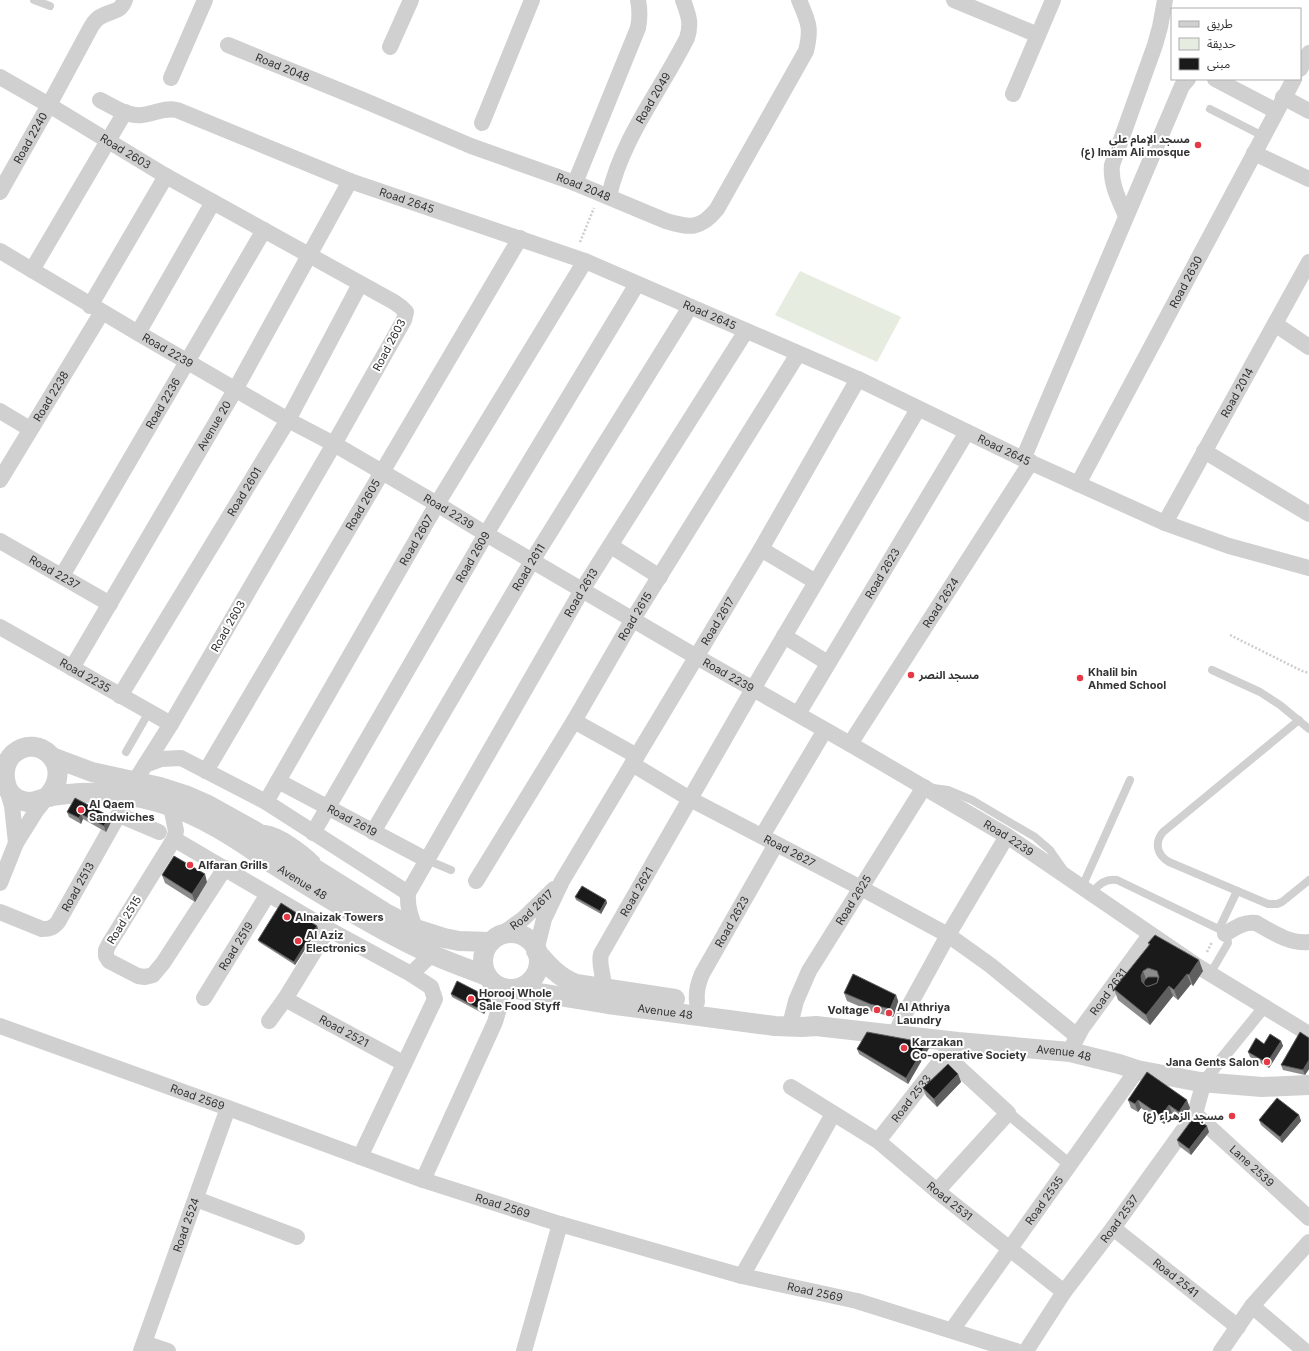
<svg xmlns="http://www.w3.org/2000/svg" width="1309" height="1351" font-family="Inter,'Noto Sans Arabic',sans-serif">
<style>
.green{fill:#e6ecdf}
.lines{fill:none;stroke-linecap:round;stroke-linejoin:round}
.path{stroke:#cdcdcd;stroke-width:2.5;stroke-dasharray:2 2;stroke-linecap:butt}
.service{stroke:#d0d0d0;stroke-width:8}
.pedestrian{stroke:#d0d0d0;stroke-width:12}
.minor{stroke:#d0d0d0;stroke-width:16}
.tertiary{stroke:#d0d0d0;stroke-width:20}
.wall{fill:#8c8c8c}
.shaded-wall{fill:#5f5f5f}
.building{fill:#1a1a1a;stroke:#5f5f5f;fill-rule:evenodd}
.poi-dot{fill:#e63946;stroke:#fff;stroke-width:1.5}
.labels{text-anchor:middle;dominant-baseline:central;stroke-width:4;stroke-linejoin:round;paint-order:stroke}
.street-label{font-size:11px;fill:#333;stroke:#fff}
.poi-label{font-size:11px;font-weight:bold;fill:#333;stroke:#fff;text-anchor:start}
</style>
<rect width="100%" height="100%" fill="#fff"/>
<path class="green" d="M800,271L901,317L877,362L775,315Z"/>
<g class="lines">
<g class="path">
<path d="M580,242L594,208"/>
<path d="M1230,635L1302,671L1309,673"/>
<path d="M1207,952L1212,942"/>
</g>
<g class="service">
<path d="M34,0L50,6"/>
<path d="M1210,109L1263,136"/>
<path d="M1212,670L1260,692L1280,705L1309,729"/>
<path d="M1299,720L1163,832C1154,843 1157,855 1169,862L1268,904H1277L1282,902L1309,880"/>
<path d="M126,752L149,712"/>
<path d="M933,788L948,790L972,800L1035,837L1050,850L1064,870"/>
<path d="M265,829C281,831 304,848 316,860"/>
<path d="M427,860L451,870"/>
<path d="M1082,887L1130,780"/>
<path d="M1091,893C1099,885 1105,878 1117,880L1223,931L1227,936L1228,943L1210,974"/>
<path d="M1219,929L1237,891"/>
</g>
<g class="pedestrian">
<path d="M1204,1081L1265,1006"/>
<path d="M1008,1113L1070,1165"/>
</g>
<g class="minor">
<path d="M954,0L1038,35"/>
<path id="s1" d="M228,45L363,100L471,146L575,183L666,221C690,228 700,230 717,209L806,51C812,27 808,22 799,0"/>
<path d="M390,47L411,0"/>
<path d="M1300,69L1309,53"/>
<path id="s2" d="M0,77L49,105L166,176L394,302L401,307L406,312L404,320L334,444L171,724L135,781"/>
<path d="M171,78L205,0"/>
<path d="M1215,79L1276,111"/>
<path d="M1013,94L1053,0"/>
<path d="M1283,97L1309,111"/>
<path id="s3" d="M100,100C112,106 128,117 142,115C156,114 162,107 177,110L350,181L585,261L858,379L1023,459L1165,523L1229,546L1309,568"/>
<path d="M482,123L532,0"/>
<path d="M1254,153L1309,179"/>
<path d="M575,183L638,28C640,18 640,10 638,0"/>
<path id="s4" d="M0,192L49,105L91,27C94,22 97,18 102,16C113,10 120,13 125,0"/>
<path id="s5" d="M609,196C622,138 661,90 687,38C692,23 688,14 683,0"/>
<path d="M1126,216C1119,200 1110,183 1112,165L1155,45L1160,27L1165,0"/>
<path id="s6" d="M0,251L138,333L288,420L334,444L437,504L486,534L695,656L850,744L1007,836L1199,967L1309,1034"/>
<path d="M32,270L125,112"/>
<path d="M90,306L166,176"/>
<path d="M1275,324L1309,347"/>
<path d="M138,333L213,202"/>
<path d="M0,411L30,429"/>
<path d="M1204,451L1309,514"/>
<path d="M1023,459L1182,86L1188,79"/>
<path id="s7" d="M0,480L102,312"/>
<path id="s8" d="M1078,484L1294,79"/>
<path id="s9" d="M1165,523L1309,262"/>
<path id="s10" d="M0,541L110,604"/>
<path d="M611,546L660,577"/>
<path d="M761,549L816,582"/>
<path id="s11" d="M62,576L264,230"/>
<path id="s12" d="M0,627L171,724"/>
<path d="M784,636L828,663"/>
<path id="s13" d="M72,668L235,390L350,181"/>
<path id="s14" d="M120,696L288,420L360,284"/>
<path id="s15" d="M798,714L967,432"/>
<path d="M574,721L637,756"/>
<path id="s16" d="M850,744L1031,462"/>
<path id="s17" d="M632,764L690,799L861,888L948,935L990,965L1077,1036"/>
<path d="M145,765L161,759L181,758L266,802L408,893"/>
<path id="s18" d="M206,771L520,238"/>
<path id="s19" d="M278,781L427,860"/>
<path d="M7,789L12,806L16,843"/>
<path id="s20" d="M266,802L437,504L585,261"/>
<path d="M171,807L176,831L174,839L109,944L106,950V956L109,961L138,976L145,977L153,975L163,963L225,868"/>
<path d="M119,815L159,832"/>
<path id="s21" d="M373,832L532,561L690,307"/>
<path id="s22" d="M313,833L486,534L637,284"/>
<path d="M762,836L825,730"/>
<path d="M174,839L328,929L411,974L431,987L435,999L360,1157"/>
<path id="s23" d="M476,881L574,721L633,619L798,354"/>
<path d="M0,883L16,843L36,811L47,797"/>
<path id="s24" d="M0,912L42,929C50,929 53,928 58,922L129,796"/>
<path id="s25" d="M416,929C410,917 407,906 408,893L582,590L746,331"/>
<path d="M1225,934C1235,928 1244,921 1256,923C1272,932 1289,944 1309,942"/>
<path id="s26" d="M499,936L523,919L554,889"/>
<path id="s27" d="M536,951L544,919L562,881L761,549L858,379"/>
<path d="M411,974L432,954"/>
<path id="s28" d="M603,988C605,976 598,966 601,954L753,689L918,409"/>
<path id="s29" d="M204,998L268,894"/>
<path id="s30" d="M285,999L403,1063"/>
<path id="s31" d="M697,1002C696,991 698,984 702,974L776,844"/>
<path id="s32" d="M792,1017L796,1001L809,971L924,787"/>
<path d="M269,1021L285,999L328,929"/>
<path id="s33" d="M0,1026L228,1108L423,1180L560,1224L742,1276L857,1301L1016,1351"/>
<path d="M895,1035L903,1017L948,935L1007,836"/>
<path id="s34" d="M1073,1045L1082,1028L1150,935"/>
<path id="s35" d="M791,1087L878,1141L937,1191L1064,1292"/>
<path id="s36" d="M1195,1114L1309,1218"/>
<path id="s37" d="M878,1141L945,1055L951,1049"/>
<path d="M423,1180L495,1022L500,1005V987"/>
<path d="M937,1191L1008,1113L945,1055"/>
<path d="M196,1199L297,1237"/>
<path id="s38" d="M1113,1228L1238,1327"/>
<path d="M742,1276L833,1114"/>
<path d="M1252,1306L1305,1351"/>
<path id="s39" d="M952,1330L1137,1070"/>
<path d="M144,1343L168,1351"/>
<path id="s40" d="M141,1351L228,1108"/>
<path d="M524,1351L560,1224"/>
<path id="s41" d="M1026,1351L1064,1292L1113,1228L1195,1114L1204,1081"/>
<path d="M1221,1351L1252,1306L1309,1242"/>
</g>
<g class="tertiary">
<path d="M52,757L92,772L160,787L185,795L208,805L253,830L387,914L416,929L444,938L459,941L490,942"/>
<path id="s42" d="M47,797C76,767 39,731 13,754C0,767 2,796 23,801C35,804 38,799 49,797C55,795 62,795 68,794C97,791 129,794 157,802C200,814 237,839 273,864C294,877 314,890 335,902C366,921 398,939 431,954C449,962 468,969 487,976"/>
<circle cx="511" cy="961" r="28"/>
<path d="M536,951C548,965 558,977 576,984L675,999"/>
<path id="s43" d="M515,989L608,1004L775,1026L802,1027L816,1026L958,1042L1070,1052L1119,1064L1137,1070L1200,1082L1262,1087L1309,1085"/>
</g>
</g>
<g class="wall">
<path d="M67,812L109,816L111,822L106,832L83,819L81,824L69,817Z"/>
<path d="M162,875L207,882L195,902L165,883Z"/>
<path d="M575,897L606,900L607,903L601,914L576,900Z"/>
<path d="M317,926L318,929L295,965L259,942L258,940Z"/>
<path d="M1148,943L1203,971L1193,986L1191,984L1178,1000L1173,996L1150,1025L1118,1000L1114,989L1149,946Z"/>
<path d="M844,993L899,1003L893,1017L873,1012L847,1001Z"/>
<path d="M451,994L491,1001L484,1014L452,997Z"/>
<path d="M1309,1038V1069L1305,1075L1283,1070L1281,1065Z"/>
<path d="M1281,1041L1283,1046L1269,1068L1250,1057L1248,1052L1264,1044Z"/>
<path d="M929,1048L908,1084L859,1054L857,1049Z"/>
<path d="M1147,1072L1190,1108L1182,1120L1172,1113L1164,1124L1141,1108L1138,1112L1131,1108L1128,1100Z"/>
<path d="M958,1074L961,1082L937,1107L926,1096L923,1088Z"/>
<path d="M1299,1115L1301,1121L1282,1143L1261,1125L1259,1120Z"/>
<path d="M1209,1132L1191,1155L1179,1146L1177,1140Z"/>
</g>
<g class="shaded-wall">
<path d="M81,814L83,819L81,824L79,818Z"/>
<path d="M109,816L111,822L106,832L104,826Z"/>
<path d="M205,874L207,882L195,902L192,894Z"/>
<path d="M606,900L607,903L601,914L600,911Z"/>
<path d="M317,926L318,929L295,965L294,962Z"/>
<path d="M1199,960L1203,971L1193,986L1189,975Z"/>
<path d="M1143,971L1147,981L1144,987L1142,982L1141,976Z"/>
<path d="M1187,974L1191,984L1178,1000L1174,990Z"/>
<path d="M1169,986L1173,996L1150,1025L1146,1015Z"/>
<path d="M896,995L899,1003L893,1017L890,1009Z"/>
<path d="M490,998L491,1001L484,1014L483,1011Z"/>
<path d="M1281,1041L1283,1046L1269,1068L1267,1063Z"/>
<path d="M927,1043L929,1048L908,1084L906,1078Z"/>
<path d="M1309,1060V1069L1305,1075L1303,1070Z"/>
<path d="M958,1074L961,1082L937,1107L934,1099Z"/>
<path d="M1138,1100L1141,1108L1138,1112L1135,1104Z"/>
<path d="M1187,1100L1190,1108L1182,1120L1179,1112Z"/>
<path d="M1169,1105L1172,1113L1164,1124L1161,1116Z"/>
<path d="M1299,1115L1301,1121L1282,1143L1280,1137Z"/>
<path d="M1207,1126L1209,1132L1191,1155L1189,1149Z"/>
</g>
<g class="building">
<path d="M75,798L109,816L104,826L81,814L79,818L67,812Z"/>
<path d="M174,856L205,874L192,894L162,875Z"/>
<path d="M582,886L606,900L600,911L575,897Z"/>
<path d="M281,903L317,926L294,962L258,940Z"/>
<path d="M1155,935L1199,960L1189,975L1187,974L1174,990L1169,986L1146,1015L1114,989L1150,944L1148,943ZM1148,968L1157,971L1159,977L1157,983L1149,986H1146L1142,982L1141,976L1143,971Z"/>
<path d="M853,974L896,995L890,1009L870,1004L844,993Z"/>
<path d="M1148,977H1157L1158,978L1157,983L1149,986H1146L1144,984V981Z"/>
<path d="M457,981L490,998L483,1011L451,994Z"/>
<path d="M867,1032L927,1043L906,1078L857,1049Z"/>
<path d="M1300,1032L1309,1038V1060L1303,1070L1281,1065Z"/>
<path d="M1270,1034L1281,1041L1267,1063L1248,1052L1256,1038L1264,1044Z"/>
<path d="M948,1064L958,1074L934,1099L923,1088Z"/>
<path d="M1147,1072L1187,1100L1179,1112L1169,1105L1161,1116L1138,1100L1135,1104L1128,1100Z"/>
<path d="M1277,1098L1299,1115L1280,1137L1259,1120Z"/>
<path d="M1194,1117L1207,1126L1189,1149L1177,1140Z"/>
</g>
<g class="poi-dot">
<circle cx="1198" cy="145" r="4"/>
<circle cx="911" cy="675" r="4"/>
<circle cx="1080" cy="678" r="4"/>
<circle cx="81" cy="810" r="4"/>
<circle cx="190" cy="865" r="4"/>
<circle cx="287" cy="917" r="4"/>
<circle cx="298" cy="941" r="4"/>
<circle cx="471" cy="999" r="4"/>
<circle cx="877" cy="1010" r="4"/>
<circle cx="889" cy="1013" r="4"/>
<circle cx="904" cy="1048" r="4"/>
<circle cx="1267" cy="1062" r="4"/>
<circle cx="1232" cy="1116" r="4"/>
</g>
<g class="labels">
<g class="street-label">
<text stroke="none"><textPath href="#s1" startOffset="59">Road 2048</textPath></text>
<text stroke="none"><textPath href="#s5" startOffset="108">Road 2049</textPath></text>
<text stroke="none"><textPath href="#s4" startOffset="62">Road 2240</textPath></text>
<text stroke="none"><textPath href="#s2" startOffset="146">Road 2603</textPath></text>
<text stroke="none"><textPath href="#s1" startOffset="383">Road 2048</textPath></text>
<text stroke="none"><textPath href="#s3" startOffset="328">Road 2645</textPath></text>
<text stroke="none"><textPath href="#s8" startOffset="229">Road 2630</textPath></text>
<text stroke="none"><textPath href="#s3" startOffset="652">Road 2645</textPath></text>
<text transform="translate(389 345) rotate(-62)">Road 2603</text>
<text stroke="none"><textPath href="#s6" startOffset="195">Road 2239</textPath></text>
<text stroke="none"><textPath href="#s9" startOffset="149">Road 2014</textPath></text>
<text stroke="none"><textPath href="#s7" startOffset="98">Road 2238</textPath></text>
<text stroke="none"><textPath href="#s11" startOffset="200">Road 2236</textPath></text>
<text stroke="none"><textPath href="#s13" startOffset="281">Avenue 20</textPath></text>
<text stroke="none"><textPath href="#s3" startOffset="976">Road 2645</textPath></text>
<text stroke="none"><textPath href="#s14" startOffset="239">Road 2601</textPath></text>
<text stroke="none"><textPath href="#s18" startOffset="309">Road 2605</textPath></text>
<text stroke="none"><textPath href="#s6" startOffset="519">Road 2239</textPath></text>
<text stroke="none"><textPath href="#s20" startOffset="302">Road 2607</textPath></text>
<text stroke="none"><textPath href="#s22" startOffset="319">Road 2609</textPath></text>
<text stroke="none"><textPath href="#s21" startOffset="307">Road 2611</textPath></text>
<text stroke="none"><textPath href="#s10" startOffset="63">Road 2237</textPath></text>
<text stroke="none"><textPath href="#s15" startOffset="164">Road 2623</textPath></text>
<text stroke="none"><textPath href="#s25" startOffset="384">Road 2613</textPath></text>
<text stroke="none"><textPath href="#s16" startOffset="168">Road 2624</textPath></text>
<text stroke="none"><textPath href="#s23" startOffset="309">Road 2615</textPath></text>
<text stroke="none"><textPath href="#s27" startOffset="378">Road 2617</textPath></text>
<text transform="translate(228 626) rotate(-60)">Road 2603</text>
<text stroke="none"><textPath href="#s6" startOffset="843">Road 2239</textPath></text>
<text stroke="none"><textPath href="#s12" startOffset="98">Road 2235</textPath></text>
<text stroke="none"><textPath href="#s19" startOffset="84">Road 2619</textPath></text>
<text stroke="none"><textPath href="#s6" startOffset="1167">Road 2239</textPath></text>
<text stroke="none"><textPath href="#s17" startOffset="180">Road 2627</textPath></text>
<text stroke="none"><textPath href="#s42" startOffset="448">Avenue 48</textPath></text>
<text stroke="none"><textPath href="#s24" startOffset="104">Road 2513</textPath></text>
<text stroke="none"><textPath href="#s28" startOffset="106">Road 2621</textPath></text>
<text stroke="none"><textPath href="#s32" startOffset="133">Road 2625</textPath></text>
<text stroke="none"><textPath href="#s26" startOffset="42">Road 2617</textPath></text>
<text transform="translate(124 920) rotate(-58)">Road 2515</text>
<text stroke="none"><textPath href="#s31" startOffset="89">Road 2623</textPath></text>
<text stroke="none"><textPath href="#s29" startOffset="61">Road 2519</textPath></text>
<text stroke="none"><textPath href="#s34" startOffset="64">Road 2631</textPath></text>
<text stroke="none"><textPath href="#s43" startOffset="152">Avenue 48</textPath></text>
<text stroke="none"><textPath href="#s30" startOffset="67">Road 2521</textPath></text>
<text stroke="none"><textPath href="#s43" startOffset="553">Avenue 48</textPath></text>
<text stroke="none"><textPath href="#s33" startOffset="210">Road 2569</textPath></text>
<text stroke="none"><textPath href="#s37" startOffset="54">Road 2533</textPath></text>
<text stroke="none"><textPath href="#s36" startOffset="77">Lane 2539</textPath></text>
<text stroke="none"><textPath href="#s39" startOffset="159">Road 2535</textPath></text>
<text stroke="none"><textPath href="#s35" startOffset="196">Road 2531</textPath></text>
<text stroke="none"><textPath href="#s33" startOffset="534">Road 2569</textPath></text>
<text stroke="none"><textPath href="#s41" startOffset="162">Road 2537</textPath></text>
<text stroke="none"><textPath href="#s40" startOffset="134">Road 2524</textPath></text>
<text stroke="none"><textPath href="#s38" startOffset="80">Road 2541</textPath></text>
<text stroke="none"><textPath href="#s33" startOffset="858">Road 2569</textPath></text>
</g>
<g class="poi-label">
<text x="1190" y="139" text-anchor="end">مسجد الإمام علي<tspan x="1190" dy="13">(ع) Imam Ali mosque</tspan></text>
<text x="1088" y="672">Khalil bin<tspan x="1088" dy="13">Ahmed School</tspan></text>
<text x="919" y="675">مسجد النصر</text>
<text x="89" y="804">Al Qaem<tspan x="89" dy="13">Sandwiches</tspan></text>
<text x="198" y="865">Alfaran Grills</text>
<text x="295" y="917">Alnaizak Towers</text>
<text x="306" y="935">Al Aziz<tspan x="306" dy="13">Electronics</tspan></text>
<text x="479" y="993">Horooj Whole<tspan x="479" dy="13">Sale Food Styff</tspan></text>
<text x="897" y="1007">Al Athriya<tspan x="897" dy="13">Laundry</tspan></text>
<text x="869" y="1010" text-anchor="end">Voltage</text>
<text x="912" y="1042">Karzakan<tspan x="912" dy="13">Co-operative Society</tspan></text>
<text x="1259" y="1062" text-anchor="end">Jana Gents Salon</text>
<text x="1224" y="1116" text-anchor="end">مسجد الزهراء (ع)</text>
</g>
</g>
<rect x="1171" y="8" width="130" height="72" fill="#ffffff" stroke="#adadad"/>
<rect x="1179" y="21" width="20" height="6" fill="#d0d0d0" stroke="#adadad"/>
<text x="1207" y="28" font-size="12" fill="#333333">طريق</text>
<rect x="1179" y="38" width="20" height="12" fill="#e6ecdf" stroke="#adadad"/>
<text x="1207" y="48" font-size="12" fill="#333333">حديقة</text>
<rect x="1179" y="58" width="20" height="12" fill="#1a1a1a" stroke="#adadad"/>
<text x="1207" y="68" font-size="12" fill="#333333">مبنى</text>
</svg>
